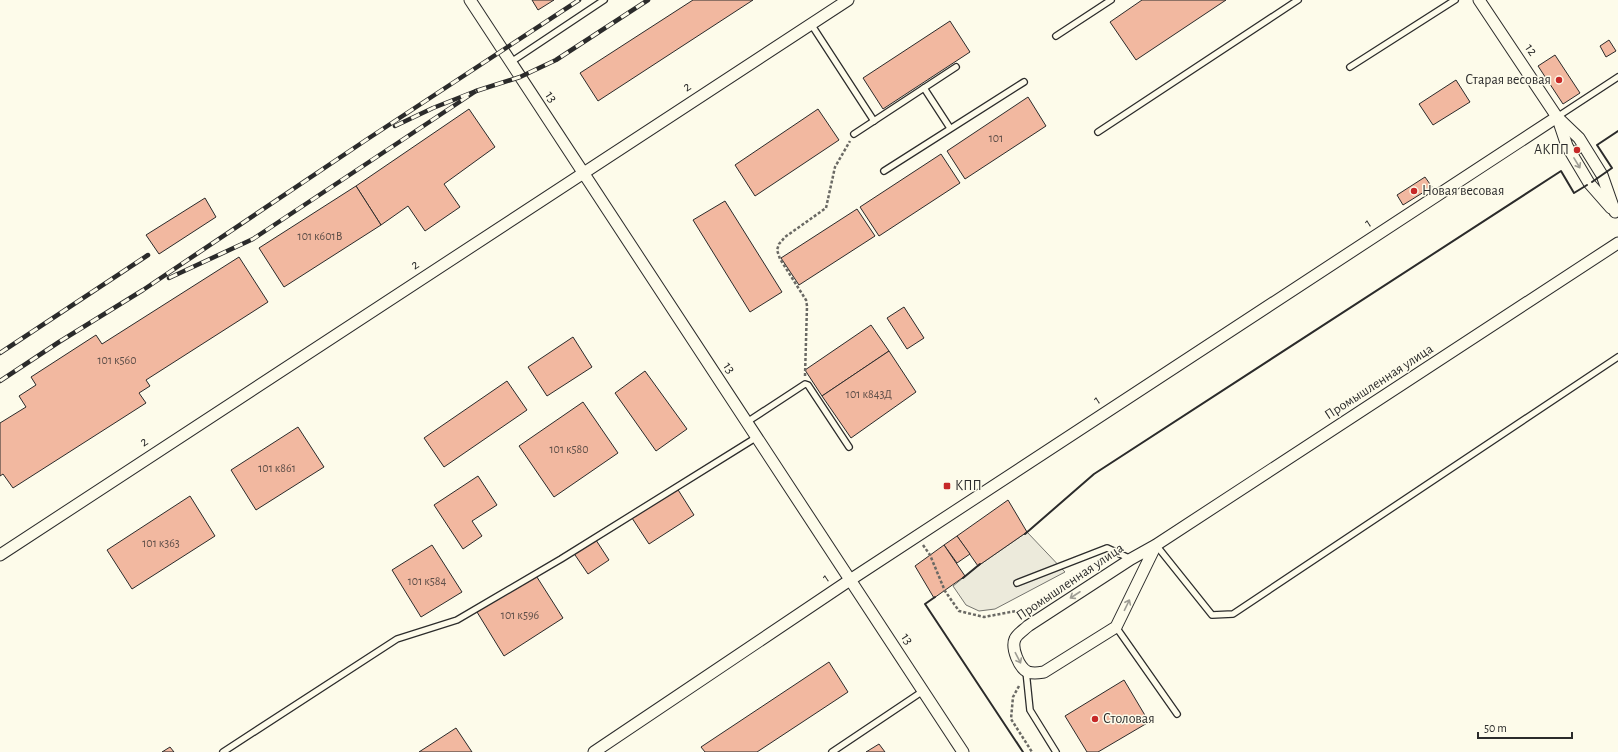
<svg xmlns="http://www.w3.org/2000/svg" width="1618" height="752" font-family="'Alegreya Sans',sans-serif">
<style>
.parking{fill:#eceadb;stroke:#74746e}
.building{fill:#f2b8a0;stroke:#2b2b2b}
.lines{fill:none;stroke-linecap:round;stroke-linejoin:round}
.service-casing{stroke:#2b2b2b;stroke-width:8}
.minor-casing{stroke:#2b2b2b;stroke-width:13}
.path{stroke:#6a6964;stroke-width:2.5;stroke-dasharray:3 2;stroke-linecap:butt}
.service{stroke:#fdfbea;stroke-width:5.5}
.minor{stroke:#fdfbea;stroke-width:11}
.rail-casing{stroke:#2b2b2b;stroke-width:4.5}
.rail{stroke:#fdfbea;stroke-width:3;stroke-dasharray:9;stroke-linecap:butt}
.wall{stroke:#2b2b2b;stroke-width:2}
.oneway{stroke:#9e9d94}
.poi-dot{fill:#c62828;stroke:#fdfbea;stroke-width:1.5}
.labels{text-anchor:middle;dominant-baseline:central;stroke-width:3;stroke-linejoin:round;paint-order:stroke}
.number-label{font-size:12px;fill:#5d4e48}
.street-label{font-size:14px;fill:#2b2b2b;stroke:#fdfbea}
.poi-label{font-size:14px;fill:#2b2b2b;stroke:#fdfbea;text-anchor:start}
</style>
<rect width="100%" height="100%" fill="#fdfbea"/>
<path class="parking" d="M1027,532L1065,572L995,609L979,611L966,605L953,586L978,566Z"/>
<g class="building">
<path d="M532,0H554L538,10Z"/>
<path d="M693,0H753L598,101L580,73Z"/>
<path d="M1142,0H1226L1136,60L1110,22Z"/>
<path d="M950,21L970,52L883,109L863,78Z"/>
<path d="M1609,40L1616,51L1606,57L1600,46Z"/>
<path d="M1555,55L1580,93L1563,104L1538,66Z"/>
<path d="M1456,80L1470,102L1433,125L1419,104Z"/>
<path d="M1028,97L1046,126L965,179L947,151Z"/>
<path d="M469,109L495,147L444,184L460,207L425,231L408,206L381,225L356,186Z"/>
<path d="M818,109L839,140L755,196L735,165Z"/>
<path d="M1577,145L1581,153L1577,155L1572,147Z"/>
<path d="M941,154L960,183L879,236L860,207Z"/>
<path d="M1425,177L1432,187L1403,205L1397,195Z"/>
<path d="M356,186L381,225L284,287L259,248Z"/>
<path d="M205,198L216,217L159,254L146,235Z"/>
<path d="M725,201L782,292L750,312L693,220Z"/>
<path d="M857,209L875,236L799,285L781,258Z"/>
<path d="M239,257L268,302L146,380L150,386L139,393L146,403L13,488L3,474L0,476V423L26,407L19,396L36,385L31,377L96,335L102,344Z"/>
<path d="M904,307L924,338L907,349L887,318Z"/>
<path d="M871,325L889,351L822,396L805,370Z"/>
<path d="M573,337L592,367L547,396L528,367Z"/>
<path d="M889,351L916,392L851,438L822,396Z"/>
<path d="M645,371L687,429L656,451L615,393Z"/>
<path d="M507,381L527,410L444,467L424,438Z"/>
<path d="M583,402L618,453L554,497L519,446Z"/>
<path d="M298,427L324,467L256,510L231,470Z"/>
<path d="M478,476L497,505L472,521L482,536L463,549L434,505Z"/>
<path d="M675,485L694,515L649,544L630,515Z"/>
<path d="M190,496L215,536L132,589L107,550Z"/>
<path d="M1008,500L1027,532L978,566L957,536Z"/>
<path d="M957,536L970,554L957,563L944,545Z"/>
<path d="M594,537L609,560L588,574L573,552Z"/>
<path d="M432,545L462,592L421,617L392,570Z"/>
<path d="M944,545L965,576L934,598L915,566Z"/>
<path d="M535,574L563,618L504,656L477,612Z"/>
<path d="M829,662L848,692L757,752H705L701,747Z"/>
<path d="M1124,680L1149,722L1098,752H1087L1065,716Z"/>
<path d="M456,728L472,752H419Z"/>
<path d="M879,744L885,752H866Z"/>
<path d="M170,747L174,752H162Z"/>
</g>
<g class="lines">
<g class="service-casing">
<g id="service">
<path d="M811,24L874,121"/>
<path d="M1056,36L1111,0"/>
<path d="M511,62L604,0"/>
<path d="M1350,67L1455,0"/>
<path d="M924,88L950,128"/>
<path d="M1557,117L1618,77"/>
<path d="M1098,132L1298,0"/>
<path d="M854,134L956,67"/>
<path d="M884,171L1024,82"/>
<path d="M747,422L805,384L808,385L849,447"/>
<path d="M1156,545L1212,615L1233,614L1618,357"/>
<path d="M1017,583L1107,548L1131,559"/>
<path d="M1116,627L1177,714"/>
<path d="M1026,671L1030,710L1056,752"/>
<path d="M223,752L397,639L457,620L561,559L757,437"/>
<path d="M832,752L923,691"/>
</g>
</g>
<g class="minor-casing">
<g id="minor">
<path d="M470,0L963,752"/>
<path d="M1479,0L1557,117L1579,138L1602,175L1615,212"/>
<path d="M1558,119L1567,146L1589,183L1611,208"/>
<path d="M1156,545L1116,627L1044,672C1038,673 1034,674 1028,672C1019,668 1011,648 1015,639C1017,634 1024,630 1028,626L1131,559L1156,545L1618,243"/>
<path d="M0,555L848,0"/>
<path d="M594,752L850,580L1557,117"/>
</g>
</g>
<g class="path">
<path d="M805,376L807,306L806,300L780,259L777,250L779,244L785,237L826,208L835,167L850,141"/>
<path d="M923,545L930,555L945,591L959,611L984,617L1016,611"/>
<path d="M1019,686L1013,697L1011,719L1032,752"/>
</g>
<use href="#service" class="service"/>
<use href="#minor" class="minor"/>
<g class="rail-casing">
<g id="rail">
<path d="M395,126L433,108L476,91L520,77L556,60L648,0"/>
<path d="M169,278L253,239L476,91"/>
<path d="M0,353L148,255"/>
<path d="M0,381L59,342L143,290L366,140L579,0"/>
</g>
</g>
<use href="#rail" class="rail"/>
<g class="wall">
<path d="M1592,182L1612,168L1597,145L1618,131"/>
<path d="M1025,534L1094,474L1561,171L1574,193L1587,185"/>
<path d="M963,578L980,564"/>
<path d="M935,597L925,604L1023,752"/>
</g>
</g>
<defs><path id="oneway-shaft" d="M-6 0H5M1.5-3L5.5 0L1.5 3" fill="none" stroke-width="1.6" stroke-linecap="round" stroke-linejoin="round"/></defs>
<g class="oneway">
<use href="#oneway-shaft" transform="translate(1577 163) rotate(59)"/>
<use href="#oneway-shaft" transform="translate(1075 595) rotate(147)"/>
<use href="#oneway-shaft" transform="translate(1127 605) rotate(-64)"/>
<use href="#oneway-shaft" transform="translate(1018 658) rotate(63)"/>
</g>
<g class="poi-dot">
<circle cx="1559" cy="80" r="4"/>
<circle cx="1577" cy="150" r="4"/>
<circle cx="1414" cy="191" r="4"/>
<rect x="943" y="482" width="8" height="8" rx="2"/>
<circle cx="1095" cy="719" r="4"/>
</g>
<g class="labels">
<g class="number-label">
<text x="996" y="138">101</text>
<text x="320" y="236">101 к601В</text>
<text x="117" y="360">101 к560</text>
<text x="869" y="394">101 к843Д</text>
<text x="569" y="449">101 к580</text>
<text x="277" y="468">101 к861</text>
<text x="161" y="543">101 к363</text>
<text x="427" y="581">101 к584</text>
<text x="520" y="615">101 к596</text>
</g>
<g class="street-label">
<text transform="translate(1531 50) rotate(56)">12</text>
<text transform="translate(687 87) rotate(-33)">2</text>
<text transform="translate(551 97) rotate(57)">13</text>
<text transform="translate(1368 223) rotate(-33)">1</text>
<text transform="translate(415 265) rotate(-33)">2</text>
<text transform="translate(729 368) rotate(57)">13</text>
<text transform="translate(1379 382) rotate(-33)">Промышленная улица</text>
<text transform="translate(1097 400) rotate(-33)">1</text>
<text transform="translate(144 442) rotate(-33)">2</text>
<text transform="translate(826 578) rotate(-34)">1</text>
<text transform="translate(1070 582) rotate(-34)">Промышленная улица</text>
<text transform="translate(907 639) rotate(57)">13</text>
</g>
<g class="poi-label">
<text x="1551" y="80" text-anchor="end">Старая весовая</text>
<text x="1569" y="150" text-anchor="end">АКПП</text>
<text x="1422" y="191">Новая весовая</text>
<text x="955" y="486">КПП</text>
<text x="1103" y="719">Столовая</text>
</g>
</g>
<path d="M1478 732v6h94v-6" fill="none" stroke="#2b2b2b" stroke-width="2"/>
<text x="1484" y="732" font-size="12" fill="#2b2b2b" stroke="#fdfbea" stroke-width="3" paint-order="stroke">50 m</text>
</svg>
